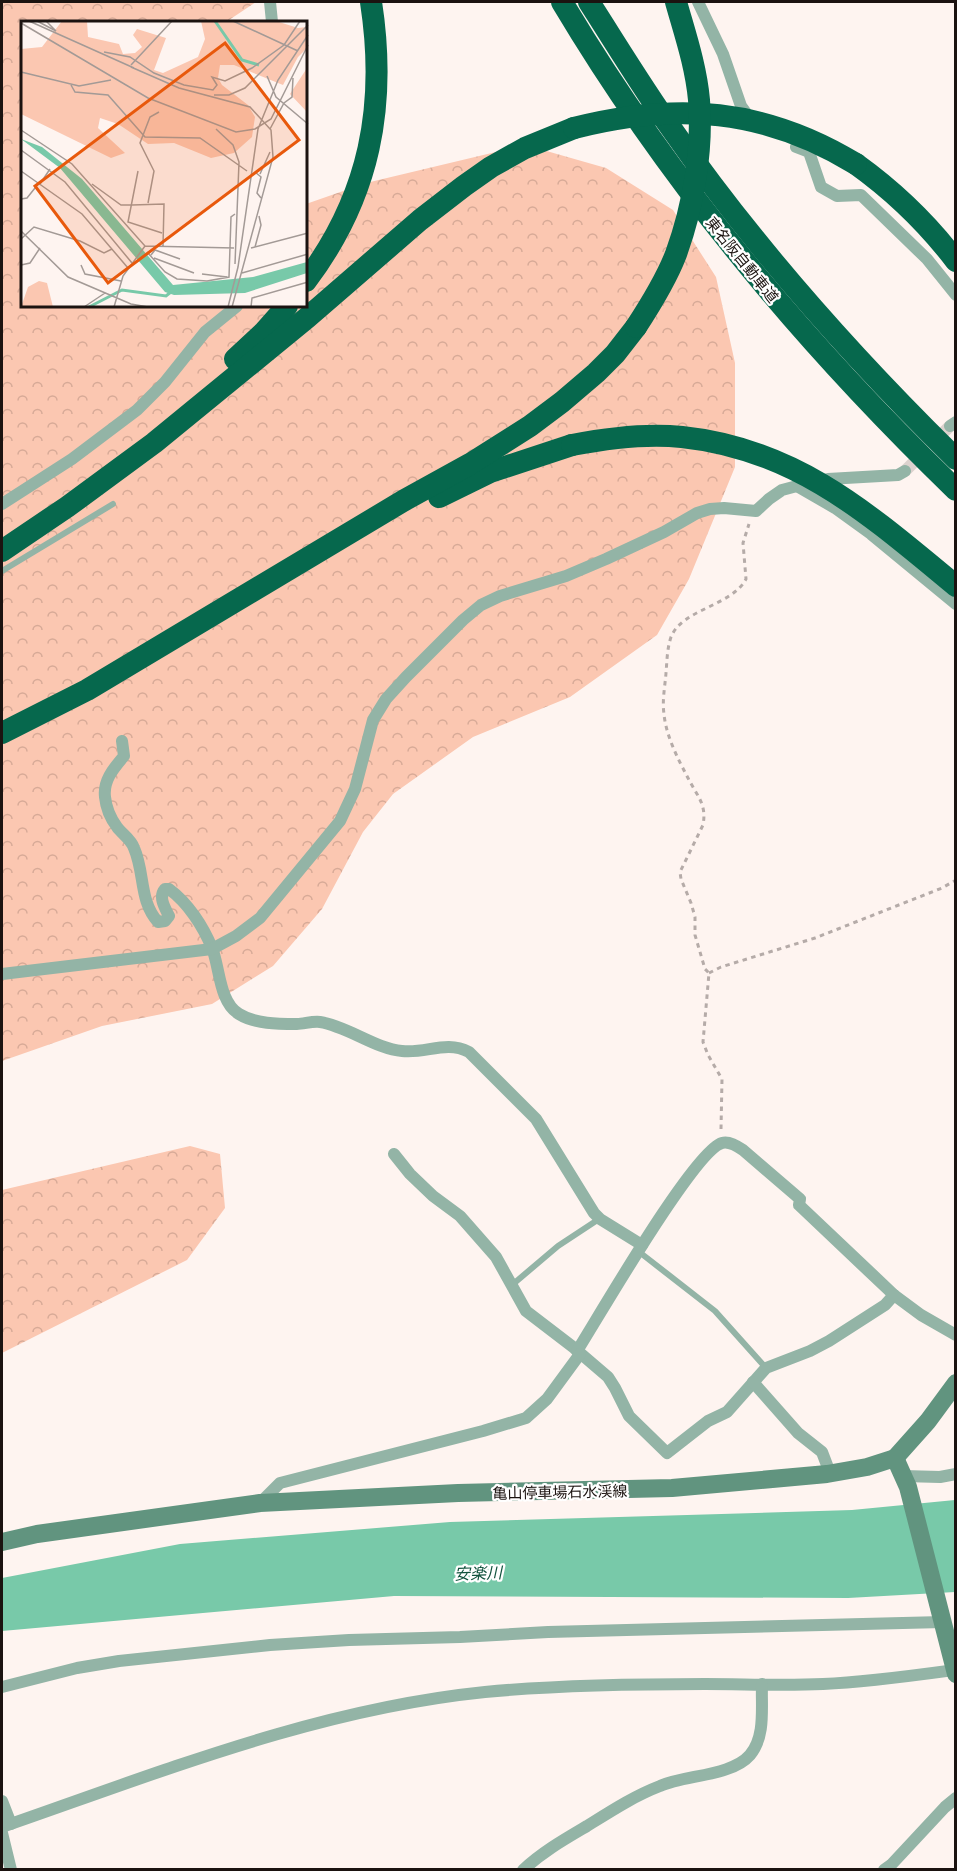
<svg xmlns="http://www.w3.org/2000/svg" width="957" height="1871" font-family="Literata,'Noto Sans JP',serif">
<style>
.forest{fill:url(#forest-crowns)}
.water{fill:#78c9a9}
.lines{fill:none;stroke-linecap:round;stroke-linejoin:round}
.minor-tunnel{stroke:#dcd2ce;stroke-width:12;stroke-dasharray:12 6;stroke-linecap:butt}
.path{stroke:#b5aba8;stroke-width:3;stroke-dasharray:4.5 4.5;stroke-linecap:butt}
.service{stroke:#93b4a6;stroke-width:6}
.minor{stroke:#93b4a6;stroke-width:12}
.secondary{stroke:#61947f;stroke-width:18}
.motorway{stroke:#06684d;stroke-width:22}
.motorway-bridge{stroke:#06684d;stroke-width:22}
.labels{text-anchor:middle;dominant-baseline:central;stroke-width:4.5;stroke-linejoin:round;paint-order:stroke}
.street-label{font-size:15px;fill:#1b1310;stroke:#fff}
.water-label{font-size:16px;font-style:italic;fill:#12533e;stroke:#fff}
.inset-river{fill:none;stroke:#78c9a9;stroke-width:3}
.inset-road{fill:none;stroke:#a39a96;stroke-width:1.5}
.view{fill:#e8590c;fill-opacity:0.15;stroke:#e8590c;stroke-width:3}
.inset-edge{fill:none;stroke:#1b1310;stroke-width:3}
</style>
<defs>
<pattern id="forest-crowns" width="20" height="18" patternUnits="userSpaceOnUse" patternTransform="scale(1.5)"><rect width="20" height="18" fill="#fbc7b1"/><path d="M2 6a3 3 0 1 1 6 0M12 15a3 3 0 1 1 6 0" fill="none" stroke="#d7aa97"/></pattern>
</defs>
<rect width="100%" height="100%" fill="#fef4f0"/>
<g class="forest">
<path d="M2,2H256L226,22H22V306H306V204L366,183L500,151L543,150L606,168L673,210L716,277L735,363V467L689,579L657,635L570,697L473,737L393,794L363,832L322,909L273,966L212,1004L102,1026L2,1061Z"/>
<path d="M190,1146L220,1154L225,1208L187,1260L2,1353V1190Z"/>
</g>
<path class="water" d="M955,1500V1592L848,1598L394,1596L2,1631V1578L180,1544L450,1522L852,1510Z"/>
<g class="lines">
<path class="minor-tunnel" d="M905,471L950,426"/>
<g class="path">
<path d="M709,973L721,967L815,938L942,888L956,880"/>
<path d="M721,1129L722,1079L708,1055L703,1042L709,973L705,969L695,935V917L691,903L681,879L680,872L703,825C707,804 697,796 688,778C678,759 666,736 664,714C662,701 665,686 666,673C667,661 667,649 671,637C682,609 732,606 746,579L743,543L749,524"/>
</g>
<g class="service">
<path d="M2,571L113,504"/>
<path d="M638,1251L715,1311L766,1368"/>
<path d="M512,1285L558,1246L599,1219"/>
</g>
<g class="minor">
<path d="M270,2L272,22"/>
<path d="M698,2L723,54L741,106L751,120"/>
<path d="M796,147L809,152L821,187L837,196L861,195L927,259L956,295"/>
<path d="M950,426L956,422"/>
<path d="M797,486L835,508L871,534L956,604"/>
<path d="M2,504L72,459L137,410L165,382L205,332L237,306"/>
<path d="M122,741L124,756C114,768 103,780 105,797C106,807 111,819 117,827C122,834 131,839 134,848C145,873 139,901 158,922L165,921L169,916C165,908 158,897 165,889H169C188,903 203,926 212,948C220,968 219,1002 239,1014C255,1024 278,1024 297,1024C304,1024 312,1021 320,1022C347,1026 376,1049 402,1051C426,1054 446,1040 469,1052L536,1119L594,1213L600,1219L642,1245"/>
<path d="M2,974L212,949L236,936L260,918L340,821L355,789L373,720L386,699L406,677L463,620L481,605L500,596L566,576L606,559L664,532L697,513L710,509L724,508L756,511L769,499L782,490L797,486L828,479L898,475L905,471"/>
<path d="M394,1154L410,1174L433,1196L460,1216L496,1257L526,1311L573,1347L608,1377L615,1388L629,1416L667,1453L708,1421L727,1412L766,1368L810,1351L829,1341L885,1305L894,1295"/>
<path d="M577,1351C598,1318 694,1151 722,1143C729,1141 737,1146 743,1150L800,1199L799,1205L894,1295L921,1315L956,1335"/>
<path d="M753,1382L798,1433L822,1452L830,1473"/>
<path d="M903,1476L940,1477L956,1474"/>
<path d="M260,1503L280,1483L483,1431L526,1418L547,1399L580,1354"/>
<path d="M2,1687L77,1668L119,1661L270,1645L349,1640L460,1637L548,1632L943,1622"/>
<path d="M2,1801L11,1824"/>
<path d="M2,1827C161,1772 317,1709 485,1692C558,1685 632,1684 705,1684C744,1684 784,1686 823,1684C867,1682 910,1676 954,1670"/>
<path d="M2,1833L11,1870"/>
<path d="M523,1870C542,1852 565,1839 587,1826C611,1811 634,1796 660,1786C685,1775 732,1776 750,1755C766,1736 761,1707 762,1684"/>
<path d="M884,1870L891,1865L945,1807L956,1798"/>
</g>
<g class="secondary">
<path d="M895,1458L928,1421L956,1383"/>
<path d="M2,1542L37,1534L260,1503L458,1493L672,1488L827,1474L867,1467L895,1458L908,1487L956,1674"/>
</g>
<g class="motorway">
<path d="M562,2C670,183 805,344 956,490"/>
<path d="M589,2C616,44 642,87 671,128C754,247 852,357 956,459"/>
<path d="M856,164C895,192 927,223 956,261"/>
<path d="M306,281C370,196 387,106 371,2"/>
<path d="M235,359L264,332L287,306"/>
<path d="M439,497L490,472L572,445"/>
<path d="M2,551L67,507L154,443L308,317L420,220L464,186L491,167L525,148L574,128"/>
<path d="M2,733L87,690L403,501L470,464L530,426L562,402L596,373L615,354L636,327"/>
</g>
<g class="motorway-bridge">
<path d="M574,128C677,102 764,108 856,164"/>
<path d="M636,327C651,304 666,280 676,254C693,207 703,151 699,100C696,66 685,34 676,2"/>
<path d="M572,445C608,438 646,433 682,437C797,449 870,515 956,586"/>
</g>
</g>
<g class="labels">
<g class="street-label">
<text transform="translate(743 259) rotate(51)">東名阪自動車道</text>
<text transform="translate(560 1491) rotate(-1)">亀山停車場石水渓線</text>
</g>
<g class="water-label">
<text transform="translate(478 1572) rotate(-2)">安楽川</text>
</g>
</g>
<g transform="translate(21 21)">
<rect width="286" height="286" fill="#fef4f0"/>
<path d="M41,0H66L67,16L98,23L102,33L114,32L121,26L112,14L116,8L145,17L133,49L142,52L177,36L184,18L180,0H255L277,7L286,6V27L277,36L262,64L213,44H199L197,57L201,64L227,84L234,96L231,116L213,132L190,137L153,122L127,123L97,103L79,97L77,107L104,132L90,137L0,93V28L21,26ZM286,47V91L269,73ZM18,260L26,262L32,286H0L7,266Z" fill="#fbc7b1"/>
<path d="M0,118L21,126L61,158L152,264L232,256L286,241V252L224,272L153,274L144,271L39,147Z" fill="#78c9a9"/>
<path class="inset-river" d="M194,0L221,39L238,44M68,286L101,269L145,275L150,271"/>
<path class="inset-road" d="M8,0L113,47M16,0L35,10L25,0M212,0L277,30M0,2L127,77L215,111L234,108L250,98L287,24M83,31L109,36L133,52L163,64L192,69L196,64L191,56L204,60L231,47L263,24L279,0M110,44L151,0M110,46L158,67L229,86L250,109L252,136L211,286M0,51L58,65L90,59M246,55L255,76L287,103M50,64L54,71L87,74L124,116L179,117L226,150M193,74H208L224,67L287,4M195,108L212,124L218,141L214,243M249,108L263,82L271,76L272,57M0,109L51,143L124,225L102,255L93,286M0,129L44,161L111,242M0,150L61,193L107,247M117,150L107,201L141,212M234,151L240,156L236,172L240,177M239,153L249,131M19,163L29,148M71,163L100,184H110M0,178L6,177L18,162M127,182L133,150L119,122L129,96L138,91M111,184L143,183L142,225M0,210L47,256L110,283L127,286M0,218L13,206L59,220L83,232L91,228M124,225L213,227M234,226L240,204L238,195M230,227L287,212M126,231L144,251L156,258L186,260L208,256L210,196L214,193M130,234L134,229L159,238M133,237L173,252M0,244L9,242L19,227M60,244L64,253L100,260M221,252L287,233M181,253L206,256M63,286L84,272M207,286L217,246L237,108L257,59L287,14M230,286L231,277L287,261"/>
<path class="view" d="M204,22L278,119L87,262L14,165Z"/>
<rect width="286" height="286" class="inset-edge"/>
</g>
<rect width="957" height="1871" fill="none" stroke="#1b1310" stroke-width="6"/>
</svg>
